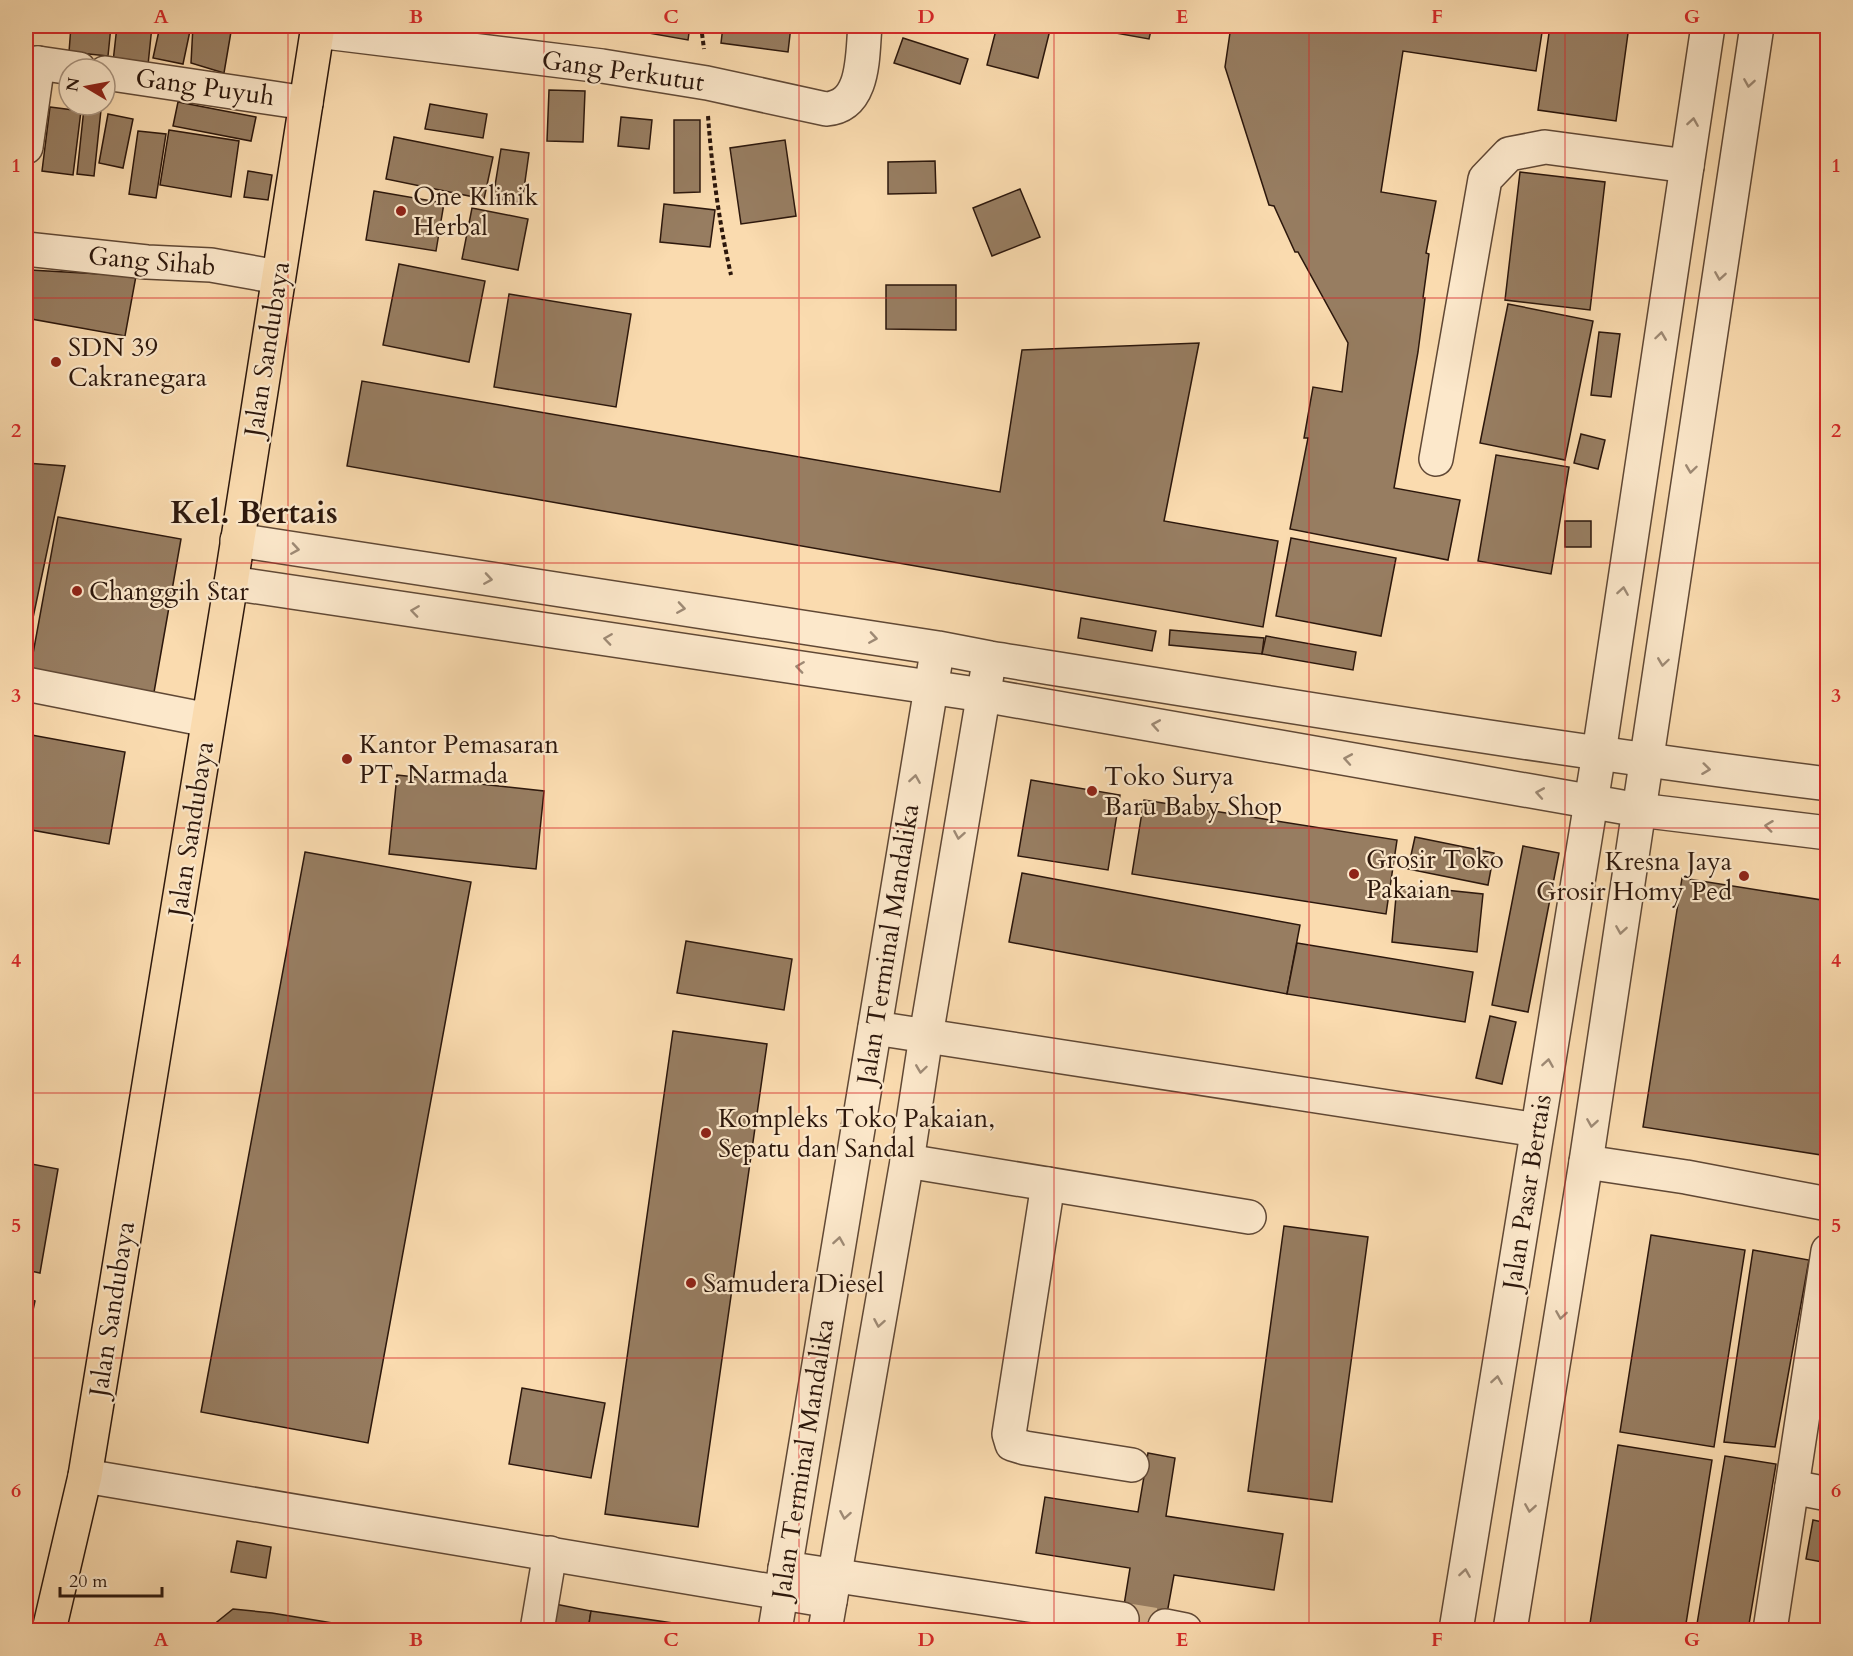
<svg xmlns="http://www.w3.org/2000/svg" width="1853" height="1656" font-family="Cardo,serif">
<style>
.building{fill:#977d61;stroke:#2c170c;stroke-width:1.5}
.lines{fill:none;stroke-linecap:round;stroke-linejoin:round}
.minor-tunnel{stroke:#d1b48e;stroke-width:33;stroke-dasharray:33 16;stroke-linecap:butt}
.minor-casing{stroke:#604835;stroke-width:36}
.highway-casing{stroke:#2c170c;stroke-width:36}
.path{stroke:#2c170c;stroke-width:4;stroke-dasharray:4.5 3;stroke-linecap:butt}
.minor{stroke:#fce8cb;stroke-width:33}
.highway{stroke:#fadbaf;stroke-width:33}
.oneway{stroke:#9e8a75}
.grid{fill:none;stroke:#d62828;stroke-width:1.5;stroke-opacity:0.55}
.poi-dot{fill:#8f2418;stroke:#fce8cb;stroke-width:2}
.labels{text-anchor:middle;dominant-baseline:central;stroke-width:4.5;stroke-linejoin:round;paint-order:stroke}
.street-label{font-size:26px;fill:#2c170c;stroke:#fce8cb}
.poi-label{font-size:26px;fill:#2c170c;stroke:#fce8cb;text-anchor:start}
.district-label{font-size:32px;font-weight:bold;fill:#2c170c;stroke:#fce8cb}
.neatline{fill:none;stroke:#d62828;stroke-width:2}
.grid-label{font-size:20px;text-anchor:middle;font-weight:bold;fill:#d62828}
</style>
<rect width="100%" height="100%" fill="#fadbaf"/>
<filter id="stains"><feTurbulence type="fractalNoise" baseFrequency=".00333" numOctaves="4"/><feColorMatrix values="0 0 0 0 .2 0 0 0 0 .09 0 0 0 0 .02 0 0 0 .5 -.17"/></filter>
<radialGradient id="worn" r=".72"><stop offset=".6" stop-color="#630" stop-opacity="0"/><stop offset="1" stop-color="#630" stop-opacity=".3"/></radialGradient>
<g class="building">
<rect x="26" y="26" width="6" height="30"/>
<path d="M71,26H111L108,56L69,52Z"/>
<path d="M117,26H152L148,65L113,62Z"/>
<path d="M160,26H191L183,64L153,58Z"/>
<path d="M193,26H232L224,73L191,63Z"/>
<path d="M632,26H690L688,40L631,30Z"/>
<path d="M723,26H791L788,52L721,43Z"/>
<path d="M997,26H1051L1038,78L987,65Z"/>
<path d="M1105,26H1152L1149,39L1104,31Z"/>
<path d="M1231,26H1283L1299,29L1300,26H1543L1536,71L1403,51L1381,192L1436,201L1426,253L1429,254L1423,298H1425L1418,352L1394,488L1460,500L1448,560L1290,529L1308,438H1304L1313,387L1342,392L1348,343L1298,252H1295L1274,206L1269,205L1225,67Z"/>
<path d="M1550,26H1629L1616,121L1538,110Z"/>
<path d="M903,38L968,59L960,84L894,63Z"/>
<path d="M549,90L585,91L583,142L547,141Z"/>
<path d="M178,102L256,117L251,141L173,126Z"/>
<path d="M430,104L487,114L483,138L425,129Z"/>
<path d="M50,107L81,111L73,175L42,171Z"/>
<path d="M84,108L101,110L94,176L77,174Z"/>
<path d="M108,114L133,119L123,168L99,163Z"/>
<path d="M621,117L652,120L649,149L618,146Z"/>
<path d="M674,120H700V192L674,193Z"/>
<path d="M169,130L239,141L231,197L160,185Z"/>
<path d="M138,131L166,134L156,198L129,194Z"/>
<path d="M394,137L493,157L484,199L386,179Z"/>
<path d="M785,140L796,216L741,224L730,148Z"/>
<path d="M501,149L529,153L522,203L493,198Z"/>
<path d="M935,161L936,193L888,194V162Z"/>
<path d="M248,171L272,175L268,200L244,197Z"/>
<path d="M1520,172L1605,182L1590,310L1505,300Z"/>
<path d="M1020,189L1040,237L992,256L973,208Z"/>
<path d="M374,191L444,203L436,251L366,240Z"/>
<path d="M664,204L715,210L710,247L660,242Z"/>
<path d="M472,208L528,219L518,270L462,259Z"/>
<path d="M399,264L485,281L469,362L383,345Z"/>
<path d="M30,270L136,276L125,336L26,318V290Z"/>
<path d="M886,285H956V330L886,329Z"/>
<path d="M509,294L631,314L616,407L494,387Z"/>
<path d="M1508,304L1593,321L1565,460L1480,443Z"/>
<path d="M1599,332L1620,334L1611,397L1591,395Z"/>
<path d="M1199,343L1164,521L1278,541L1263,627L347,466L362,381L1000,492L1022,350Z"/>
<path d="M1581,434L1605,440L1598,469L1574,463Z"/>
<path d="M1496,455L1569,467L1551,574L1478,561Z"/>
<path d="M26,463L65,466L26,651Z"/>
<path d="M58,517L181,539L153,698L30,670Z"/>
<rect x="1565" y="521" width="26" height="26"/>
<path d="M1291,538L1396,558L1381,636L1276,616Z"/>
<path d="M1081,618L1156,631L1152,651L1078,638Z"/>
<path d="M1170,630L1264,638L1262,654L1169,645Z"/>
<path d="M1266,636L1356,652L1353,670L1262,654Z"/>
<path d="M26,734L125,752L109,844L26,829Z"/>
<path d="M397,775L544,791L536,869L389,854Z"/>
<path d="M1031,780L1120,795L1108,870L1018,856Z"/>
<path d="M1144,800L1397,840L1386,914L1132,874Z"/>
<path d="M1415,837L1494,853L1488,885L1408,869Z"/>
<path d="M1523,846L1559,853L1528,1012L1492,1005Z"/>
<path d="M305,852L471,882L368,1443L201,1412Z"/>
<path d="M1022,873L1300,925L1287,994L1009,942Z"/>
<path d="M1682,878L1828,901V1156L1643,1127Z"/>
<path d="M1397,885L1483,894L1477,952L1392,942Z"/>
<path d="M686,941L792,959L784,1010L677,993Z"/>
<path d="M1297,943L1473,972L1465,1022L1287,994Z"/>
<path d="M1490,1016L1516,1022L1502,1084L1476,1078Z"/>
<path d="M673,1031L767,1044L698,1527L605,1514Z"/>
<path d="M26,1163L58,1169L40,1273L26,1270Z"/>
<path d="M1284,1226L1368,1237L1332,1502L1248,1491Z"/>
<path d="M1651,1235L1745,1250L1714,1447L1620,1432Z"/>
<path d="M1753,1250L1809,1260L1775,1447L1724,1442Z"/>
<path d="M26,1298L35,1301L26,1342Z"/>
<path d="M522,1388L605,1403L591,1478L509,1464Z"/>
<path d="M1618,1445L1712,1460L1685,1630H1589Z"/>
<path d="M1148,1453L1175,1458L1166,1516L1283,1534L1274,1590L1174,1575L1164,1630H1120L1130,1568L1036,1553L1045,1497L1138,1512Z"/>
<path d="M1725,1456L1776,1464L1748,1630H1696Z"/>
<path d="M1813,1520L1828,1523V1563L1806,1559Z"/>
<path d="M237,1541L271,1547L266,1578L231,1572Z"/>
<path d="M555,1604L591,1611L588,1630H550Z"/>
<path d="M233,1609L272,1613L375,1630H207Z"/>
<path d="M591,1611L686,1625L685,1630H588Z"/>
</g>
<g class="lines">
<path class="minor-tunnel" d="M1122,1619L1165,1626"/>
<g class="minor-casing">
<g id="minor">
<path d="M317,31L602,66L707,83L826,109C866,106 862,54 865,26"/>
<path d="M26,64L38,63L79,69"/>
<path d="M105,73L306,103"/>
<path d="M26,147L38,63"/>
<path d="M26,249L147,262L211,265L278,277"/>
<path d="M1436,459L1485,179L1509,154L1545,147L1687,166"/>
<path d="M237,540L938,648L990,658C1269,703 1548,749 1828,784"/>
<path d="M231,583L983,695L1639,810L1828,833"/>
<path d="M26,684L208,720"/>
<path d="M875,1028L1537,1130"/>
<path d="M907,1161L1249,1217"/>
<path d="M1586,1162L1686,1177L1828,1204"/>
<path d="M1048,1184L1009,1434L1012,1444L1025,1448L1132,1465"/>
<path d="M85,1476L830,1601"/>
<path d="M1792,1487L1828,1494"/>
<path d="M785,1568L1122,1619"/>
<path d="M1165,1626L1185,1630"/>
<path d="M537,1630L550,1553"/>
<path d="M775,1630L935,664"/>
<path d="M825,1630L907,1161L926,1036L987,674"/>
<path d="M1456,1630L1599,753L1708,26"/>
<path d="M1510,1630L1586,1162L1757,26"/>
<path d="M1770,1630L1828,1251"/>
</g>
</g>
<g class="highway-casing">
<path id="highway" d="M49,1630L85,1476L231,583L318,26"/>
</g>
<g class="path">
<path d="M701,26L704,49"/>
<path d="M708,116C712,170 719,222 731,275"/>
</g>
<use href="#minor" class="minor"/>
<use href="#highway" class="highway"/>
</g>
<defs><path id="oneway-chevron" d="M-2-3.5L2.5 0L-2 3.5" fill="none" stroke-width="1.6" stroke-linecap="round" stroke-linejoin="round" transform="scale(1.5)"/></defs>
<g class="oneway">
<use href="#oneway-chevron" transform="translate(1749 83) rotate(99)"/>
<use href="#oneway-chevron" transform="translate(1693 122) rotate(-81)"/>
<use href="#oneway-chevron" transform="translate(1720 276) rotate(99)"/>
<use href="#oneway-chevron" transform="translate(1661 336) rotate(-82)"/>
<use href="#oneway-chevron" transform="translate(1691 469) rotate(98)"/>
<use href="#oneway-chevron" transform="translate(295 549) rotate(9)"/>
<use href="#oneway-chevron" transform="translate(488 579) rotate(9)"/>
<use href="#oneway-chevron" transform="translate(1623 591) rotate(-81)"/>
<use href="#oneway-chevron" transform="translate(681 608) rotate(9)"/>
<use href="#oneway-chevron" transform="translate(415 611) rotate(-172)"/>
<use href="#oneway-chevron" transform="translate(873 638) rotate(9)"/>
<use href="#oneway-chevron" transform="translate(608 639) rotate(-172)"/>
<use href="#oneway-chevron" transform="translate(1663 662) rotate(98)"/>
<use href="#oneway-chevron" transform="translate(800 667) rotate(-172)"/>
<use href="#oneway-chevron" transform="translate(1156 725) rotate(-170)"/>
<use href="#oneway-chevron" transform="translate(1348 759) rotate(-170)"/>
<use href="#oneway-chevron" transform="translate(1706 769) rotate(7)"/>
<use href="#oneway-chevron" transform="translate(915 779) rotate(-81)"/>
<use href="#oneway-chevron" transform="translate(1540 793) rotate(-170)"/>
<use href="#oneway-chevron" transform="translate(1769 826) rotate(-173)"/>
<use href="#oneway-chevron" transform="translate(959 835) rotate(100)"/>
<use href="#oneway-chevron" transform="translate(1621 930) rotate(99)"/>
<use href="#oneway-chevron" transform="translate(1548 1063) rotate(-81)"/>
<use href="#oneway-chevron" transform="translate(921 1069) rotate(98)"/>
<use href="#oneway-chevron" transform="translate(1592 1123) rotate(99)"/>
<use href="#oneway-chevron" transform="translate(839 1241) rotate(-81)"/>
<use href="#oneway-chevron" transform="translate(1561 1315) rotate(99)"/>
<use href="#oneway-chevron" transform="translate(879 1323) rotate(100)"/>
<use href="#oneway-chevron" transform="translate(1497 1380) rotate(-81)"/>
<use href="#oneway-chevron" transform="translate(1530 1508) rotate(99)"/>
<use href="#oneway-chevron" transform="translate(845 1515) rotate(100)"/>
<use href="#oneway-chevron" transform="translate(1465 1573) rotate(-81)"/>
</g>
<path class="grid" d="M288,26V1630M544,26V1630M799,26V1630M1054,26V1630M1309,26V1630M1565,26V1630M26,298H1828M26,563H1828M26,828H1828M26,1093H1828M26,1358H1828"/>
<g class="poi-dot">
<circle cx="401" cy="211" r="6"/>
<circle cx="56" cy="362" r="6"/>
<circle cx="77" cy="591" r="6"/>
<circle cx="347" cy="759" r="6"/>
<circle cx="1092" cy="791" r="6"/>
<circle cx="1354" cy="874" r="6"/>
<circle cx="1744" cy="876" r="6"/>
<circle cx="706" cy="1133" r="6"/>
<circle cx="691" cy="1283" r="6"/>
</g>
<g class="labels">
<g class="street-label">
<text transform="translate(623 71) rotate(8)">Gang Perkutut</text>
<text transform="translate(205 87) rotate(8)">Gang Puyuh</text>
<text transform="translate(152 261) rotate(5)">Gang Sihab</text>
<text transform="translate(267 349) rotate(-81)">Jalan Sandubaya</text>
<text transform="translate(191 829) rotate(-81)">Jalan Sandubaya</text>
<text transform="translate(888 944) rotate(-81)">Jalan Terminal Mandalika</text>
<text transform="translate(1527 1192) rotate(-81)">Jalan Pasar Bertais</text>
<text transform="translate(112 1309) rotate(-81)">Jalan Sandubaya</text>
<text transform="translate(803 1459) rotate(-81)">Jalan Terminal Mandalika</text>
</g>
<g class="poi-label">
<text x="413" y="196">One Klinik<tspan x="413" dy="30">Herbal</tspan></text>
<text x="68" y="347">SDN 39<tspan x="68" dy="30">Cakranegara</tspan></text>
<text x="89" y="591">Changgih Star</text>
<text x="359" y="744">Kantor Pemasaran<tspan x="359" dy="30">PT. Narmada</tspan></text>
<text x="1104" y="776">Toko Surya<tspan x="1104" dy="30">Baru Baby Shop</tspan></text>
<text x="1366" y="859">Grosir Toko<tspan x="1366" dy="30">Pakaian</tspan></text>
<text x="1732" y="861" text-anchor="end">Kresna Jaya<tspan x="1732" dy="30">Grosir Homy Ped</tspan></text>
<text x="718" y="1118">Kompleks Toko Pakaian,<tspan x="718" dy="30">Sepatu dan Sandal</tspan></text>
<text x="703" y="1283">Samudera Diesel</text>
</g>
<g class="district-label">
<text x="254" y="513">Kel. Bertais</text>
</g>
</g>
<rect width="1853" height="1656" fill="none" stroke="#fadbaf" stroke-width="66"/>
<g transform="translate(87 87) rotate(280)"><circle r="28" fill="#fce8cb" stroke="#a9947f" stroke-width="1.5"/>
<path d="M0-4.5L10 22L0 15L-10 22Z" fill="#8f2418"/>
<text y="-9" font-size="16" font-weight="bold" text-anchor="middle" fill="#2c170c">N</text>
</g>
<path d="M60 1587v9h102v-9" fill="none" stroke="#2c170c" stroke-width="3"/>
<text x="69" y="1587" font-size="18" fill="#2c170c" stroke="#fce8cb" stroke-width="4.5" paint-order="stroke">20 m</text>
<rect x="33" y="33" width="1787" height="1590" class="neatline"/>
<g class="grid-label">
<text x="161" y="23">A</text>
<text x="416" y="23">B</text>
<text x="671" y="23">C</text>
<text x="926" y="23">D</text>
<text x="1182" y="23">E</text>
<text x="1437" y="23">F</text>
<text x="1692" y="23">G</text>
<text x="16" y="172">1</text>
<text x="1836" y="172">1</text>
<text x="16" y="437">2</text>
<text x="1836" y="437">2</text>
<text x="16" y="702">3</text>
<text x="1836" y="702">3</text>
<text x="16" y="967">4</text>
<text x="1836" y="967">4</text>
<text x="16" y="1232">5</text>
<text x="1836" y="1232">5</text>
<text x="16" y="1497">6</text>
<text x="1836" y="1497">6</text>
<text x="161" y="1646">A</text>
<text x="416" y="1646">B</text>
<text x="671" y="1646">C</text>
<text x="926" y="1646">D</text>
<text x="1182" y="1646">E</text>
<text x="1437" y="1646">F</text>
<text x="1692" y="1646">G</text>
</g>
<rect width="100%" height="100%" filter="url(#stains)"/>
<rect width="100%" height="100%" fill="url(#worn)"/>
</svg>
